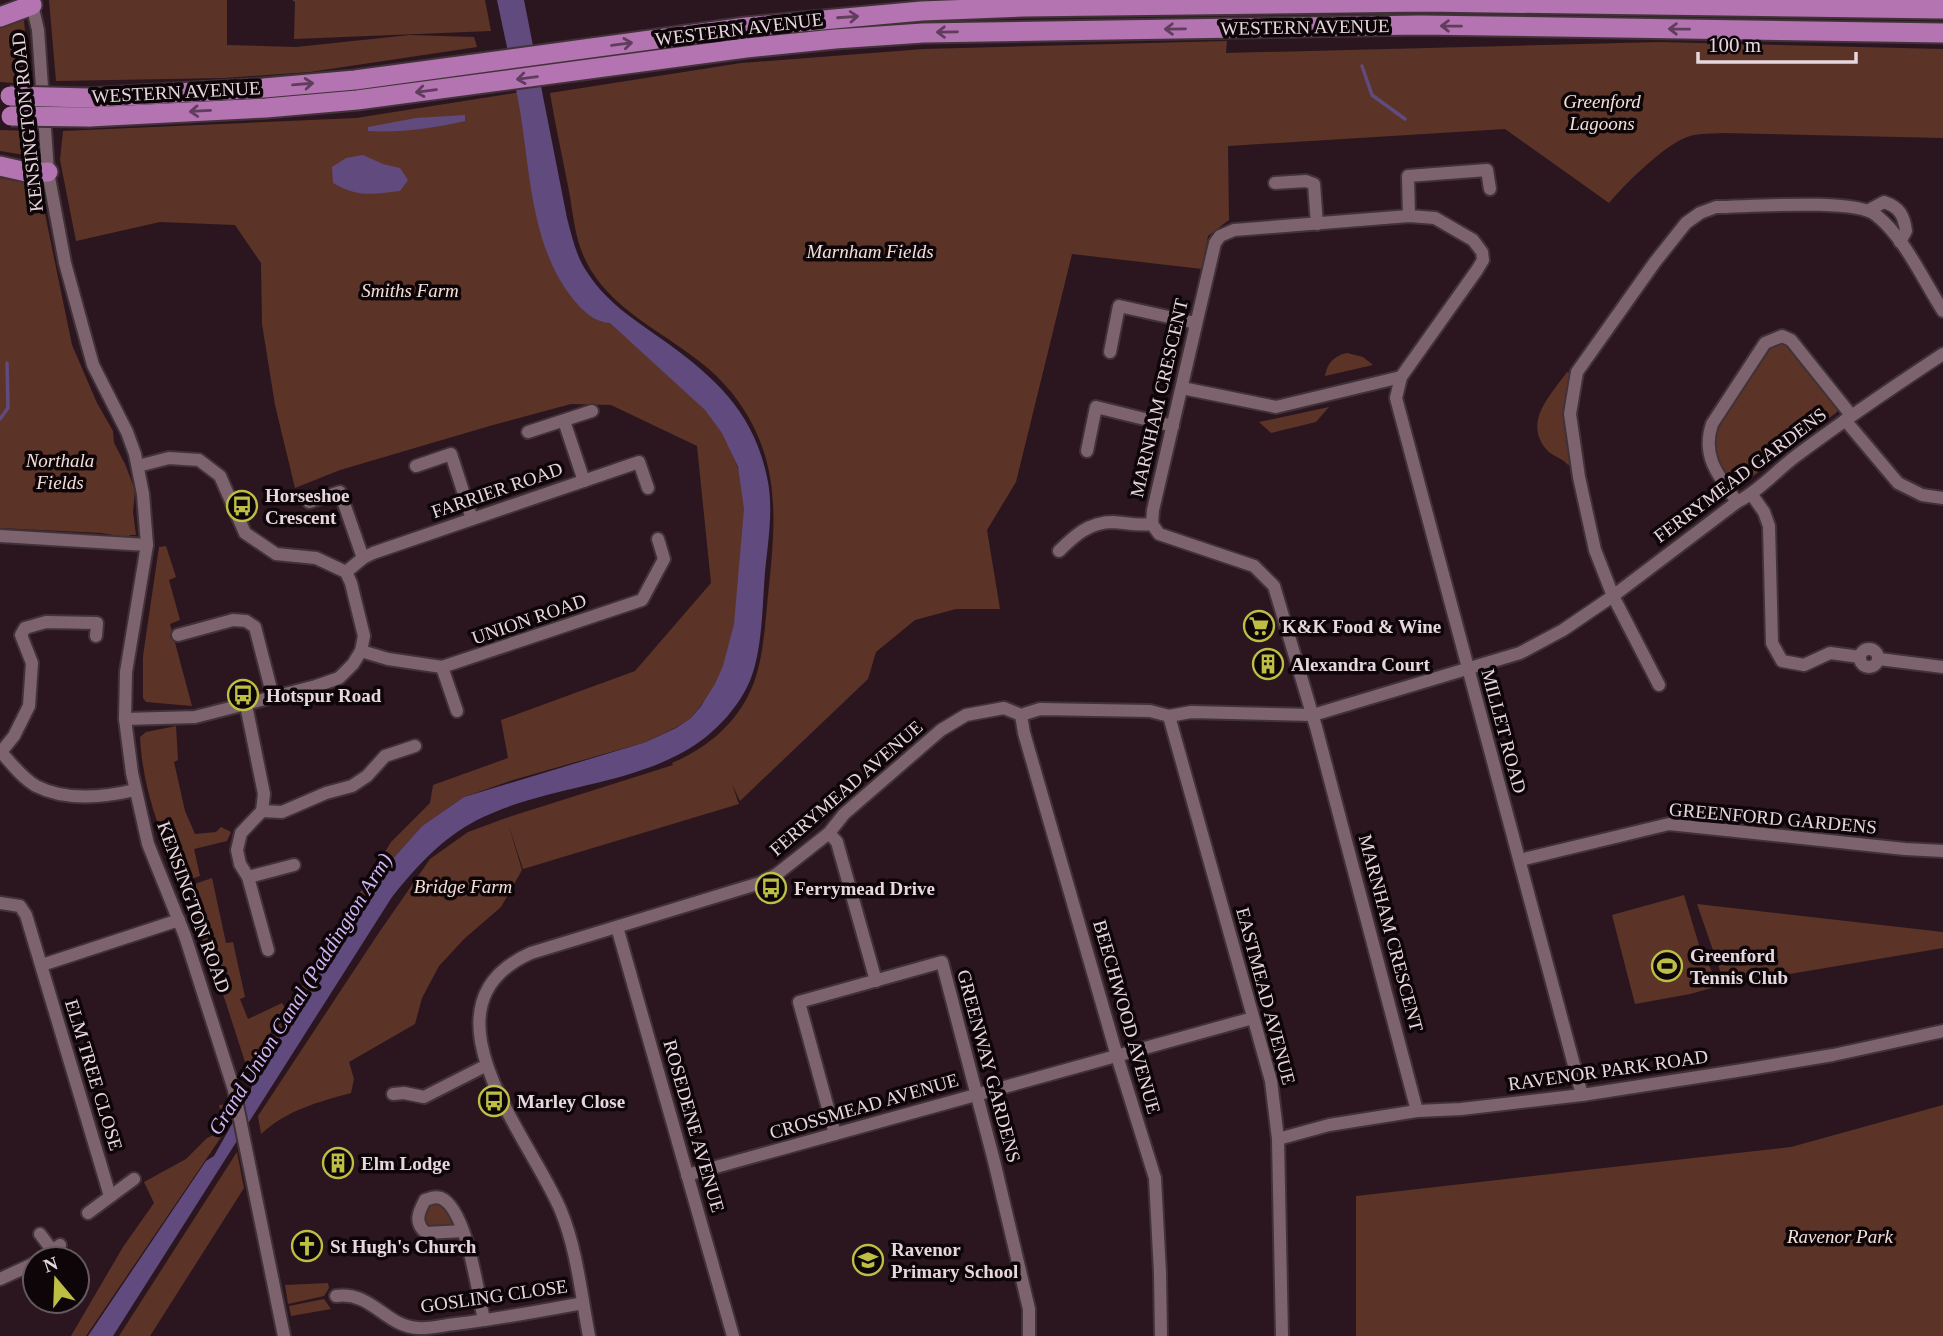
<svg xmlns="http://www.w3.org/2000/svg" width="1943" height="1336" font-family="Georgia,serif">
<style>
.green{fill:#5b3427}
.water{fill:#614a7d}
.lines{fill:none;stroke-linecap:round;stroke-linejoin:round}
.stream{stroke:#614a7d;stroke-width:3.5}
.minor-casing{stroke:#413238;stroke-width:16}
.highway-casing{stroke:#413238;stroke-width:23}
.minor{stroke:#7d636e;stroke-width:12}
.highway{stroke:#b374b1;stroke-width:19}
.highway-bridge-casing{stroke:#413238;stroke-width:23;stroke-linecap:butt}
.highway-bridge{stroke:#b374b1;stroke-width:19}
.oneway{stroke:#603c5d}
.labels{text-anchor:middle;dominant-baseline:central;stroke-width:7;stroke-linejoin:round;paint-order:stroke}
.street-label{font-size:19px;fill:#e6d7dd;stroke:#0e0509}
.park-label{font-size:19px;font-style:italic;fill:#f3e0d9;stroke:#0e0509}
.poi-label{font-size:19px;font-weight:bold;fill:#e6d7dd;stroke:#0e0509;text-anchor:start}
.water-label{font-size:21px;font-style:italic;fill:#d0b5f5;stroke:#0e0509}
</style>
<rect width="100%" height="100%" fill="#2b1620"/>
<g class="green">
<path d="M49,0H227V45L296,47L410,35L474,37L477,47L310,72L224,78L56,81Z"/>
<path d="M292,0H485L491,31L294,39L295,2Z"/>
<path d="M17,18L24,20L29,84L0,82V23Z"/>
<path d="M1227,41L1226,53L1659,42L1943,49V138L1724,133C1713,134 1700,133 1690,136C1666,143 1626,183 1609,203L1505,129L1228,146L1229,220L1208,236L1202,269L1072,254L1016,482L987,530L1000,609H956L915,620L876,652L868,679L740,801L732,784L739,804L523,869L508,823L522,870L501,907L464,939L439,966L422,998L415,1024L349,1062L354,1079L351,1093C318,1102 287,1110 261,1134L258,1116L378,934L430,859L468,832L506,818L673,765L672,763C703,750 731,728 747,698C762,670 764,637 767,606C775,527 785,460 732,393C691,340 614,321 585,259C574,237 573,210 568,186C562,155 555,124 550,93L741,63L924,49Z"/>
<path d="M521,92L541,212L616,325L720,424L746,488L740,617L722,678L691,718L677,727L646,742L513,780L464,797L422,826L382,871L253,1084L249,1073L391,842L430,803L433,785L508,758L501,720L635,671L711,583L697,446L611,405L571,404L493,425L340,470L295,488L275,405L262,324L261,263L235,225L160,222L76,241L60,160L63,131L356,118Z"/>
<path d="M0,130L35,131V142L25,155L0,151Z"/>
<path d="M0,178L39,185L72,345L97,403L113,431L114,443L125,464L135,490L133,512L136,535H130L129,538L102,533L0,528Z"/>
<path d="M1782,342L1791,346L1838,407L1837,412L1736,489L1720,468L1714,453V438L1718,423L1767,348Z"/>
<path d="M1347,353L1363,357L1373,365L1325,376C1327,363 1334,356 1347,353Z"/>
<path d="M1567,372L1572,374C1562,405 1565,432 1571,464L1568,465C1561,457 1553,457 1546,449C1523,421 1551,395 1567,372Z"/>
<path d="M1329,407L1316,422L1271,433L1259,422Z"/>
<path d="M166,546L176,577L169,580L180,620L170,624L192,706L146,702L143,698V656L159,547Z"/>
<path d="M176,726L178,760L174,762L185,811L195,834L216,832L221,827L231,832L227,841L194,849L200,876L180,883C161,832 143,793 140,737L146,732Z"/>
<path d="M212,878L226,943L233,942L245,997L240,999L248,1019L282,1003L286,1009L247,1068L225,1000L183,888Z"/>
<path d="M1684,895L1699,945L1719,986L1690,994L1635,1004L1612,915Z"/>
<path d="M1697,904L1943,932V948L1725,985Z"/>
<path d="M227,1104L232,1121L86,1336H71L123,1247L154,1203L144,1182L186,1159L207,1138L220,1132L224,1126L219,1105Z"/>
<path d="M1943,1105V1336H1356V1196L1791,1147Z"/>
<path d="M237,1152L244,1188L150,1336H119Z"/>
<path d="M437,1202L449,1213L453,1225L450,1228L427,1229L423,1225C425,1214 424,1204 437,1202Z"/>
<path d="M328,1283L329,1288L324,1296L288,1304L285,1285Z"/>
<path d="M324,1299L331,1309L291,1316L289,1306Z"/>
</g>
<g class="water">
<path d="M497,0H524L567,218C572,237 576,256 587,272C609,306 639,322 670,345C719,381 754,415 767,477C774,507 768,542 765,572C762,607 763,660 745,691C688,791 568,774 477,820C441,839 417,866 392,897L113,1336H88L206,1161L214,1156L250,1092L254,1080L382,871L422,826L464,797L646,742L676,728L691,718L701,706L715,684L723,666L734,624L744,509L738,467L722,433L705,410L610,323C597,322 589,316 579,306C529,251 531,169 518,99C511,66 504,33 497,0Z"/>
<path d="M465,115V121C433,128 401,133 368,131V127L416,118Z"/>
<path d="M363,155L383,164L400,168L408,180L400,191C372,194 358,198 333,183L332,167L346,158Z"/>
</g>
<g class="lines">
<g class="stream">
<path d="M1362,66L1372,95L1405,119"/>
<path d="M0,419L8,408L7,363"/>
</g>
<g class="minor-casing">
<g id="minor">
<path d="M31,0L38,30L48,172L65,263L93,365L127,432L135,454L143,494L147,545L126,672L125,719L132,773L148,844L185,936L234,1090L284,1336"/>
<path d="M1275,183L1306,181L1314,184L1317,224"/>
<path d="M1869,210L1884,202C1899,207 1904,215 1906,231L1900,242"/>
<path d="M1409,216L1408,176L1487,170L1490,189"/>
<path d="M1110,352L1119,306L1196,323"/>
<path d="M1182,388L1276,407L1401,377"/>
<path d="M1845,420L1898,483L1922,495L1943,498"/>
<path d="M564,421L584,481"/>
<path d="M528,432L592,411"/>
<path d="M1087,451L1096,407L1173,426"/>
<path d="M416,466L451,454L472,519"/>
<path d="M1752,495L1764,512L1769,526L1772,643L1782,661L1804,665L1830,653L1860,657"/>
<path d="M309,502L340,492L363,558"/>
<path d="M1737,502C1719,476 1701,457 1712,424L1765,343L1782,336L1791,340L1851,415"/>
<path d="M0,536L147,545"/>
<path d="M1059,551C1074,536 1089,522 1113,522C1127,523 1138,526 1152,524"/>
<path d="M346,572L363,558L373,553L639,462L648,488"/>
<path d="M178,635L233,620L246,621L255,627L273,697"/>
<circle cx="1869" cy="658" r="9"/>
<path d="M361,651L388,659L442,667L642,600L664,559L658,539"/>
<path d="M1879,659L1943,667"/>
<path d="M442,667L457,711"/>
<path d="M1659,685L1613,596L1595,550L1579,477L1570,414L1577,372L1655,262L1686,223L1700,213L1716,207C1746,207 1855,198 1876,215C1905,238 1923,280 1943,311"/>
<path d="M246,705L264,794L262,811L241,833L237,850L240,864L248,877L268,950"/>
<path d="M1021,715L1024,733L1117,1056L1155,1178L1160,1273L1161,1336"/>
<path d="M1169,716L1271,1081L1278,1139L1282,1336"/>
<path d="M125,719L195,717L316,686L339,678L353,664L361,651L364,636L351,583L346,572L316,558L276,554L245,533L220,476L199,460L169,458L138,466"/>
<path d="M0,751C11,763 22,778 36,786C65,801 105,797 135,790"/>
<path d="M1,752L14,736L29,706L32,663L21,635L25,628L46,622L97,623L96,636"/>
<path d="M262,811L282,812L326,793L352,786L367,776L385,756L415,746"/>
<path d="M829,833L837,842L876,981"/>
<path d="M1520,860L1669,824L1905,849L1943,851"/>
<path d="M248,877L294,865"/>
<path d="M0,903L20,906L26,915L110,1196"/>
<path d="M617,927L733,1336"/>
<path d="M42,965L179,920"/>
<path d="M393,1094L404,1093L424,1097L485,1066"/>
<path d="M1417,1111L1316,727L1274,586L1254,566L1159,534L1152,524L1153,510L1215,243L1220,236L1234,230L1409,216L1435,218L1473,240L1482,252L1483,260L1477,270L1401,377L1396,398L1582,1095"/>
<path d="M835,1134L799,1002L942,962L994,1161L1029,1309V1336"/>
<path d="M1278,1139L1329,1125L1417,1111L1461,1109L1582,1095L1743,1070L1833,1055L1943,1031"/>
<path d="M687,1175L1253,1018"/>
<path d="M88,1213L134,1179"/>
<path d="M463,1231L426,1233C414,1223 418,1213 425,1200C431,1198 435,1196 441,1198C467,1209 478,1294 484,1320"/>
<path d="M40,1234L52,1250"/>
<path d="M41,1259L60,1245"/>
<path d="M0,1279L35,1263"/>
<path d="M336,1296C372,1291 386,1327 418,1328C430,1329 444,1325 455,1324C498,1319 540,1311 583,1303"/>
<path d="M589,1336C581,1294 577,1250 561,1211C532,1139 412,1006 531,953L760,883L777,874L829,833L844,814L941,730L966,715L1004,708L1021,715L1040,709L1150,711L1169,716L1191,712L1313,715L1520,653L1563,630L1613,596L1737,502C1759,491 1776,471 1796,456C1844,420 1893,387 1943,354"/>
</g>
</g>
<g class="highway-casing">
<g id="highway">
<path d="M0,17L32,5"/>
<path d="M88,98L264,88L355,80L746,27L922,11L1023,7L1424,2L1943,9"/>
<path d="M89,117L266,108L357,100L746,48L835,39L923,33L1420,25L1943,33"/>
<path d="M0,166L31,173L48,172"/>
</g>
</g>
<use href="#minor" class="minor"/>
<use href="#highway" class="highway"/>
<g class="highway-bridge-casing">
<g id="highway-bridge">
<path d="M10,96L88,98"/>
<path d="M11,116L89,117"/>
</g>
</g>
<use href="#highway-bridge" class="highway-bridge"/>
</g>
<defs><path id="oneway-shaft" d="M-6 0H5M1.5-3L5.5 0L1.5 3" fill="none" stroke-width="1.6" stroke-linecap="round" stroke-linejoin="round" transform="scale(1.75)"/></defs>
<g class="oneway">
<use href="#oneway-shaft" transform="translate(848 17) rotate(-4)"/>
<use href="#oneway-shaft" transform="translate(1451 26) rotate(-179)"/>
<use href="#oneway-shaft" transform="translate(1175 29) rotate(179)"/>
<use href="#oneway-shaft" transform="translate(1679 29) rotate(-179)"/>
<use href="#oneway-shaft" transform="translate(947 32) rotate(179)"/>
<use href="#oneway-shaft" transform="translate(622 44) rotate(-8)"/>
<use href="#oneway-shaft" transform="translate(527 78) rotate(173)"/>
<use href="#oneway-shaft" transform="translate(303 84) rotate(-5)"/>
<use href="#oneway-shaft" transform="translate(426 91) rotate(173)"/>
<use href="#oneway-shaft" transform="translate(200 111) rotate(177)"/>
</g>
<defs>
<g id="bus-ring" transform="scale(1.575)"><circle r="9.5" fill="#0e0509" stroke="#bcbf44" stroke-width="1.5"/><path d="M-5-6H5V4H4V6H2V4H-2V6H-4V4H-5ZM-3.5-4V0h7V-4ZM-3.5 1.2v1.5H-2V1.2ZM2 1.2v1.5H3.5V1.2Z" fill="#bcbf44"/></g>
<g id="supermarket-ring" transform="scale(1.575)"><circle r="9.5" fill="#0e0509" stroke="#bcbf44" stroke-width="1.5"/><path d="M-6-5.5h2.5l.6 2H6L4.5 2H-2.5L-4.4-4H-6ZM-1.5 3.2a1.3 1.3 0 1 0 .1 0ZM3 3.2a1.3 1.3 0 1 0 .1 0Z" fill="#bcbf44"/></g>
<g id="building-ring" transform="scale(1.575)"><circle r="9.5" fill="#0e0509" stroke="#bcbf44" stroke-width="1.5"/><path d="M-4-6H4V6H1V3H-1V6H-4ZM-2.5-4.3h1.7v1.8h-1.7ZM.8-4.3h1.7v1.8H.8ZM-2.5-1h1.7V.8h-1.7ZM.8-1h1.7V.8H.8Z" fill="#bcbf44"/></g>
<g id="stadium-ring" transform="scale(1.575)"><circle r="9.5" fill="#0e0509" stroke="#bcbf44" stroke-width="1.5"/><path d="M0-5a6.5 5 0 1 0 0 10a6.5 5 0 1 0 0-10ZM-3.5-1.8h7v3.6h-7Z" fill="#bcbf44"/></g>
<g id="church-ring" transform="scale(1.575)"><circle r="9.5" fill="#0e0509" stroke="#bcbf44" stroke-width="1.5"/><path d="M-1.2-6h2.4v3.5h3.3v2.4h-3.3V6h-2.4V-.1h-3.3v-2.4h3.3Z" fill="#bcbf44"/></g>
<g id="school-ring" transform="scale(1.575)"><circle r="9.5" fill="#0e0509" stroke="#bcbf44" stroke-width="1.5"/><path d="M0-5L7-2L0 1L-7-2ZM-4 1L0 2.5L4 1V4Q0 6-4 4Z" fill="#bcbf44"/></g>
</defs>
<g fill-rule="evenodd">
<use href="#bus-ring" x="242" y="506"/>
<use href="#supermarket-ring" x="1259" y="626"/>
<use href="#building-ring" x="1268" y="664"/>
<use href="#bus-ring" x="243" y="695"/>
<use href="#bus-ring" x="771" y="888"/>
<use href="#stadium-ring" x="1667" y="966"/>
<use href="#bus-ring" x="494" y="1101"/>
<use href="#building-ring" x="338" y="1163"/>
<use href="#church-ring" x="307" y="1246"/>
<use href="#school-ring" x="868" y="1260"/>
</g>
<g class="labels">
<g class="street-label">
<text transform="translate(1305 27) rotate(-1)">WESTERN AVENUE</text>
<text transform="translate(739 29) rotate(-7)">WESTERN AVENUE</text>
<text transform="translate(176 92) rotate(-3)">WESTERN AVENUE</text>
<text transform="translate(27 122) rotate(-96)">KENSINGTON ROAD</text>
<text transform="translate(1159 398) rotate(-77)">MARNHAM CRESCENT</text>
<text transform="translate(1740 475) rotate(-37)">FERRYMEAD GARDENS</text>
<text transform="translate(497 490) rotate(-19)">FARRIER ROAD</text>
<text transform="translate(529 619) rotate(-19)">UNION ROAD</text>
<text transform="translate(1504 731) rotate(75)">MILLET ROAD</text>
<text transform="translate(846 788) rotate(-41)">FERRYMEAD AVENUE</text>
<text transform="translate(1773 818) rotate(5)">GREENFORD GARDENS</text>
<text transform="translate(194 907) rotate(70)">KENSINGTON ROAD</text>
<text transform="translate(1391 933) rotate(75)">MARNHAM CRESCENT</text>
<text transform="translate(1266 996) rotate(75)">EASTMEAD AVENUE</text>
<text transform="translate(1127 1017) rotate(74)">BEECHWOOD AVENUE</text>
<text transform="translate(989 1066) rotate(75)">GREENWAY GARDENS</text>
<text transform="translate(1608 1070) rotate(-8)">RAVENOR PARK ROAD</text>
<text transform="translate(94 1075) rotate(73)">ELM TREE CLOSE</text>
<text transform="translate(864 1106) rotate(-16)">CROSSMEAD AVENUE</text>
<text transform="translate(694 1126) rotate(74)">ROSEDENE AVENUE</text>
<text transform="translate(494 1296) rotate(-8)">GOSLING CLOSE</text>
</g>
<g class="park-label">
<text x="1602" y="101">Greenford<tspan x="1602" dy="22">Lagoons</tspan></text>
<text x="870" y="251">Marnham Fields</text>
<text x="410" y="290">Smiths Farm</text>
<text x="60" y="460">Northala<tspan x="60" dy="22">Fields</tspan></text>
<text x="463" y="886">Bridge Farm</text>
<text x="1840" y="1236">Ravenor Park</text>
</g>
<g class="poi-label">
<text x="265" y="495">Horseshoe<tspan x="265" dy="22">Crescent</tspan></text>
<text x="1282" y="626">K&amp;K Food &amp; Wine</text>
<text x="1291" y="664">Alexandra Court</text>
<text x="266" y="695">Hotspur Road</text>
<text x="794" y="888">Ferrymead Drive</text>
<text x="1690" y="955">Greenford<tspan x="1690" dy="22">Tennis Club</tspan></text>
<text x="517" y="1101">Marley Close</text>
<text x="361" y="1163">Elm Lodge</text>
<text x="330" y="1246">St Hugh's Church</text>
<text x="891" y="1249">Ravenor<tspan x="891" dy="22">Primary School</tspan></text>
</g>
<g class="water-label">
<text transform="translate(300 994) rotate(-58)">Grand Union Canal (Paddington Arm)</text>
</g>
</g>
<g transform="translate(56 1280) rotate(341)"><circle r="33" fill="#0e0509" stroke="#64595e" stroke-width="2"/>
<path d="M0-5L12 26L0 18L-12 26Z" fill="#bcbf44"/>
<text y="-10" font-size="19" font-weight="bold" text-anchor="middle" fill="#e6d7dd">N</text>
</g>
<path d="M1698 52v10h158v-10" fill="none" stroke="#e6d7dd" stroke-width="3.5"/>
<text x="1708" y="52" font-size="21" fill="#e6d7dd" stroke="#0e0509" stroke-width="5" paint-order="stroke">100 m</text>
</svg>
